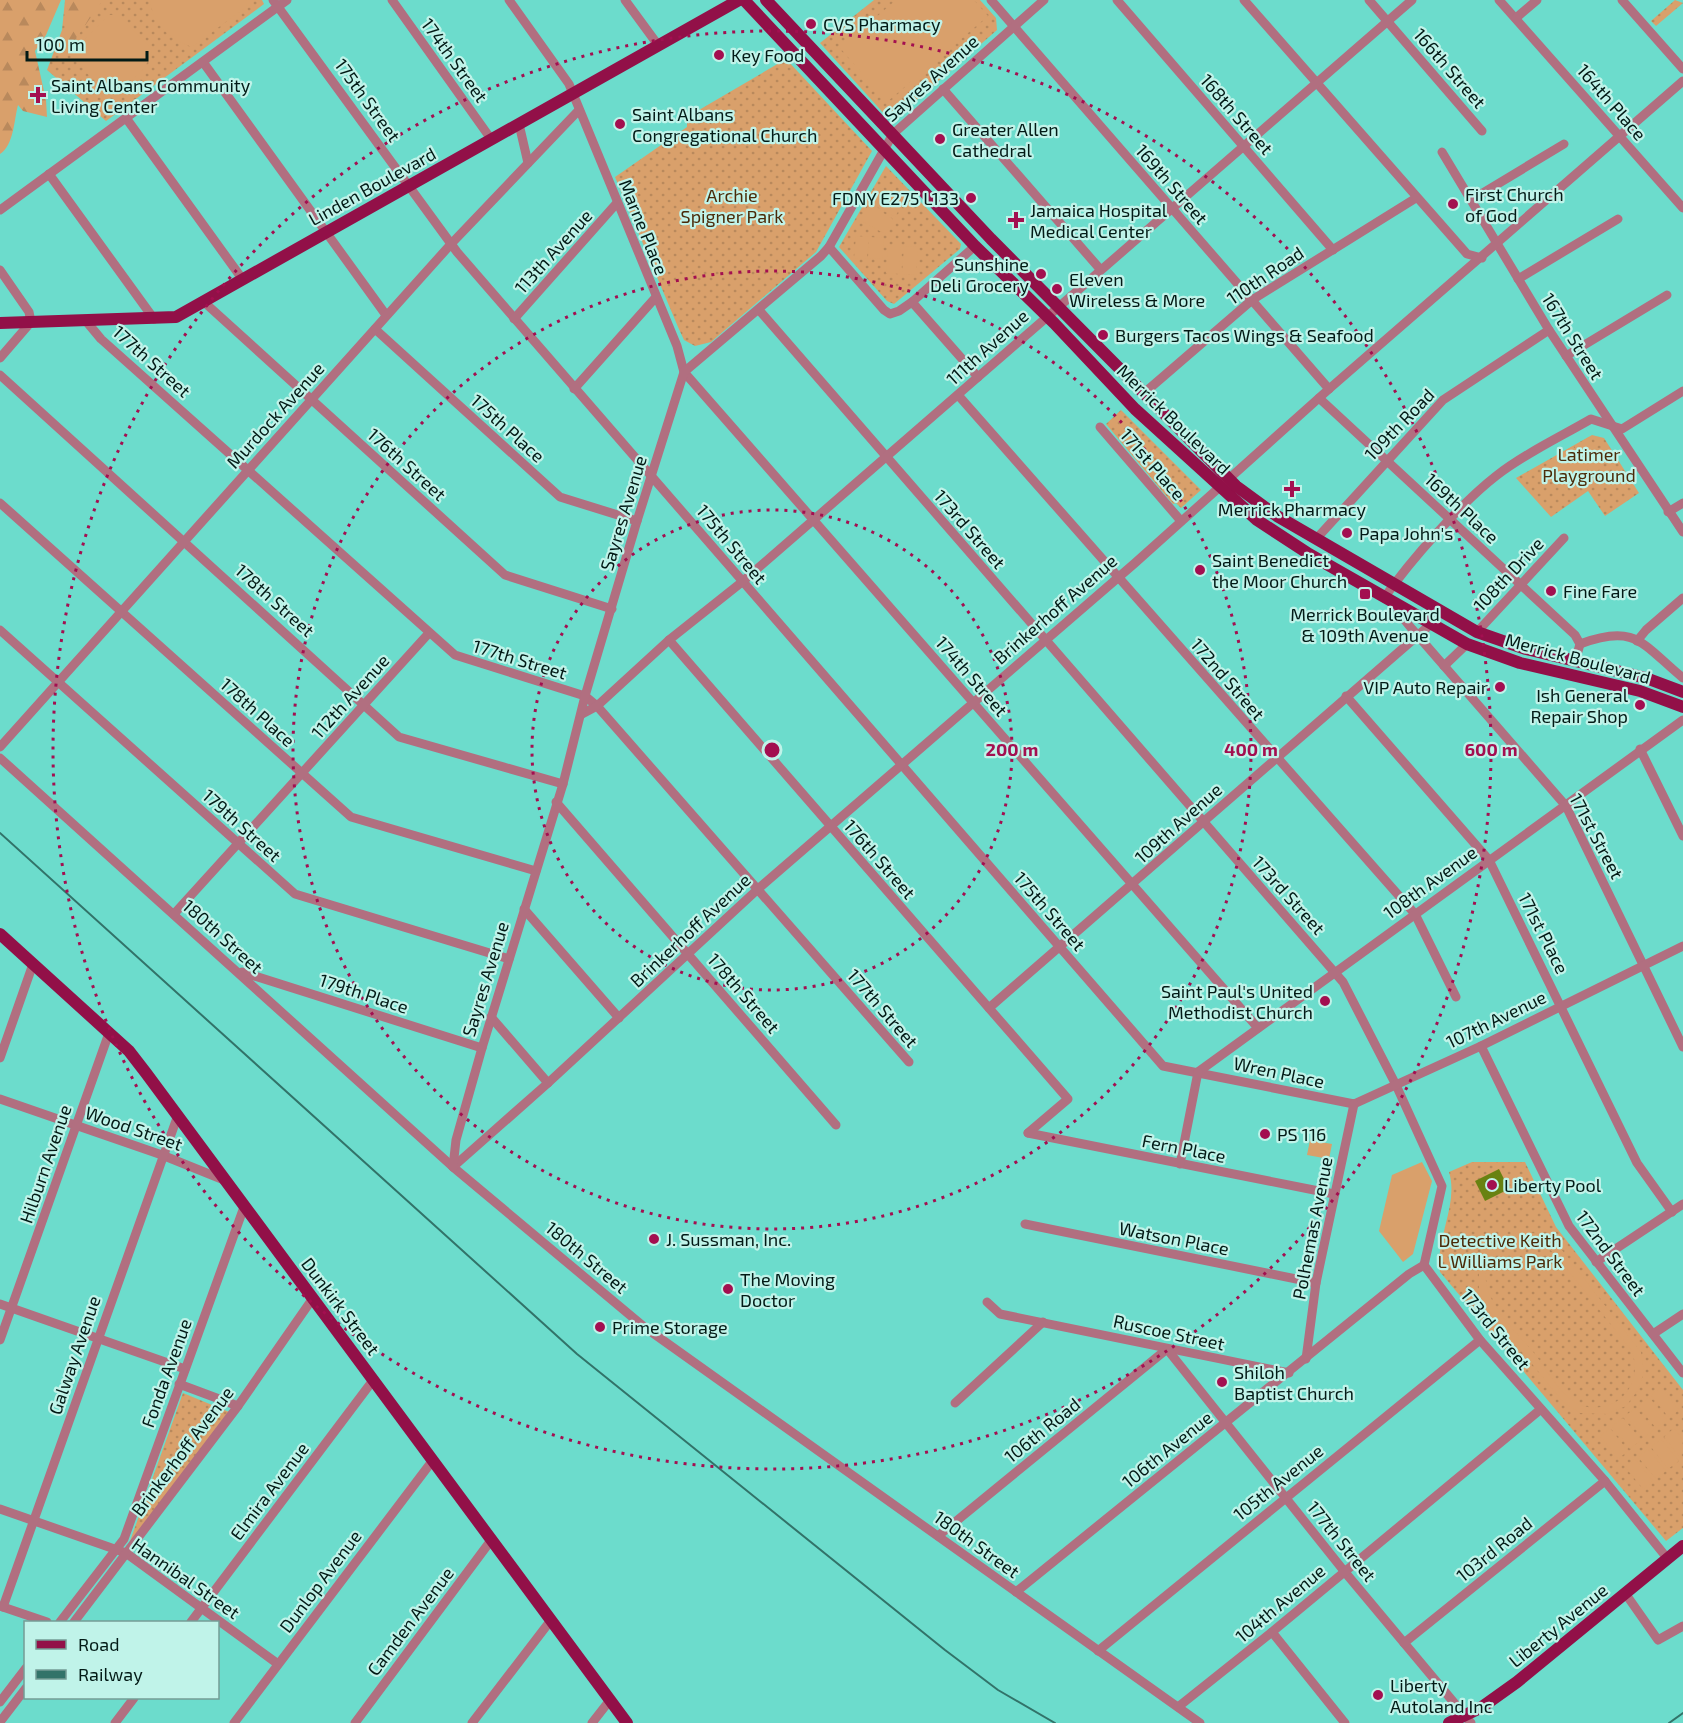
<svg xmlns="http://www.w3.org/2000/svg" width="1683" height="1723" font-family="'Exo 2',sans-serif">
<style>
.grass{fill:url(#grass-dots)}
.forest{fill:url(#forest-firs)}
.garden{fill:#d9a06b;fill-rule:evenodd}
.water{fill:url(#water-ripples)}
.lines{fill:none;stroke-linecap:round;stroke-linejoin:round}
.minor{stroke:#b16f80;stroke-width:9}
.major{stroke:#921048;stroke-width:12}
.rail{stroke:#327369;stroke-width:2}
.ring{fill:none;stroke:#a30f50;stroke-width:3;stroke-dasharray:3 6}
.poi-dot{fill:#a30f50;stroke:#c0f3e9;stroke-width:2}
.labels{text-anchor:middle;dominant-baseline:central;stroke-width:4.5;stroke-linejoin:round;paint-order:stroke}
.poi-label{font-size:18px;fill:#021a16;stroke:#c0f3e9;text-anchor:start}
.street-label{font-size:18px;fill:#021a16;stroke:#c0f3e9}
.park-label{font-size:18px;fill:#4a2a08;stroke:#c0f3e9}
.centre{fill:#a30f50;stroke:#c0f3e9;stroke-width:3}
.ring-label{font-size:18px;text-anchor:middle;font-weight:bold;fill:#a30f50;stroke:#c0f3e9;stroke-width:4.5;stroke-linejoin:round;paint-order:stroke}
</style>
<defs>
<pattern id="grass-dots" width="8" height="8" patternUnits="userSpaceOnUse" patternTransform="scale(1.5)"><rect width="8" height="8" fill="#d9a06b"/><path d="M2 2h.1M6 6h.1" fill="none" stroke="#b9895c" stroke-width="1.8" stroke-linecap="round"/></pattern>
<pattern id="forest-firs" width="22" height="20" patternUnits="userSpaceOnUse" patternTransform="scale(1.5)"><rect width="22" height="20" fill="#d9a06b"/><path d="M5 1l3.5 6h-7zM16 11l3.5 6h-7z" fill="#b9895c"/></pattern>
<pattern id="water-ripples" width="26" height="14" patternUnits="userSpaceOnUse" patternTransform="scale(1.5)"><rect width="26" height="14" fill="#688211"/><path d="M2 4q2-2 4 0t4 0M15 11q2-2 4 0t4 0" fill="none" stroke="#536a0f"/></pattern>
</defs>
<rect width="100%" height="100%" fill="#6cdccc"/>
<g class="grass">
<path d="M65,0H262L264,4L106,121L47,70L62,30Z"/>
<path d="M874,0H980L996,18L997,30L895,119L887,117L820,43Z"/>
<path d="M1675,0L1683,3L1656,26L1651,21Z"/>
<path d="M786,59L872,151L816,252L711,342L695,346L684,340L678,327L615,177L687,127V117Z"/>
<path d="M886,166L961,244L960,249L894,304L887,301L839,247Z"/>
<path d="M1121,410L1201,490L1181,508L1176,503L1173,504L1106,424Z"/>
<path d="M1592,435L1604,438L1639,493L1605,516L1588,491L1551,517L1516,478Z"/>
<path d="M1472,1162H1525L1556,1227L1683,1390V1528L1666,1541L1440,1272C1435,1239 1459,1204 1449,1172Z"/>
<path d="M183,1393L229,1412L129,1544Z"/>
</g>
<g class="forest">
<path d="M0,0H61L46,35L35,51L46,100L47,117L23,111L18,105C14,120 14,145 0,154Z"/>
<path d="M68,0H103L77,37L61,52L66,36Z"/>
</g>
<g class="garden">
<path d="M150,0H247L246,7L192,47C170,39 153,25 150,0Z"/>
<path d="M896,0H974L988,16L887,102L840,48Z"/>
<path d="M108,15H118L152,49C142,96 85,97 75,49Z"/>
<path d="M879,187L904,201L895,217L870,203Z"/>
<path d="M869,204L893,219L885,234L860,220Z"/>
<path d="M856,236L869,237L867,259L854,258Z"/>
<path d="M870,237L884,238L882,259L868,258Z"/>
<path d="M888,245H901L899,274L886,273Z"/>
<path d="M904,246L918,247L916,275L902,274Z"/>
<path d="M1589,437L1604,461L1589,470L1574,446Z"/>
<path d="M1573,446L1588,471L1573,479L1558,455Z"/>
<path d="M1557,456L1574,483L1562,490L1546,462Z"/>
<path d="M1310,1140L1332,1144L1329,1159L1307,1155Z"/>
<path d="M1422,1162L1432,1181L1413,1254L1403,1262L1379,1231L1392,1175Z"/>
<path d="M1523,1231L1542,1235L1558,1245L1641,1352L1644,1372L1638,1390L1626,1406L1607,1414L1580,1413L1563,1402L1489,1311L1479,1294V1266L1488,1249L1504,1236ZM1530,1240L1544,1245L1555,1254L1632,1351C1637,1366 1636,1382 1625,1394C1615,1406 1598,1410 1583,1406C1562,1399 1547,1370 1534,1353C1514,1328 1468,1290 1493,1256C1503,1244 1515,1240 1530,1240Z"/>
<path d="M1661,1387L1679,1410L1669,1418L1651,1395Z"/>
<path d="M1649,1397L1667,1420L1656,1428L1638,1406Z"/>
<path d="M1635,1408L1654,1430L1644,1438L1625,1416Z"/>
<path d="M1623,1418L1641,1440L1630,1449L1612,1426Z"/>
<path d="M1610,1428L1628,1451L1618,1459L1600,1436Z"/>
<path d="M1674,1428L1683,1440L1681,1459L1664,1437Z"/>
<path d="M1661,1439L1679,1461L1668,1469L1651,1447Z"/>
<path d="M1648,1449L1666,1471L1656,1479L1638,1457Z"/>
<path d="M1635,1459L1653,1481L1643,1489L1625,1467Z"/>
</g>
<path class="water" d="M1499,1169L1509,1189L1485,1201L1475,1181Z"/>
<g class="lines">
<g class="minor">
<path d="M273,0L457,252L1163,1066L1354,1104"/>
<path d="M392,0L491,139"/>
<path d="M509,0L569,84L677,346L684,372L1258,1028"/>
<path d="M625,0L658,45"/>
<path d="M991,0L1329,389"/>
<path d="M1117,0L1333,250"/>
<path d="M1244,0L1467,254L1482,258"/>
<path d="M1369,0L1482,131"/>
<path d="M1499,0L1683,208"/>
<path d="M1622,0L1683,69"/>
<path d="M1516,18L1537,0"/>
<path d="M203,62L386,315"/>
<path d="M943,89L1100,269"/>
<path d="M126,118L243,280"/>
<path d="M519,124L528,163"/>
<path d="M1442,152L1549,330L1683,532"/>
<path d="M49,174L154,319"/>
<path d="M1471,200L1564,144"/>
<path d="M0,210L287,0"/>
<path d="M829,247L884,310L890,314L899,311L912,302L978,377"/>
<path d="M0,270L29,312L31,322L0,358"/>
<path d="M1518,279L1618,219"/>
<path d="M204,302L505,575L612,609"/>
<path d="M912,302L975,246"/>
<path d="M759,310L1343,982L1396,1085L1442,1186L1424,1265L1480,1340L1605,1481L1667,1558"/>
<path d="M514,319L616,204"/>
<path d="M86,321L101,339L455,655L585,696L597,706L909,1062"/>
<path d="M375,329L560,497L637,521"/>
<path d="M1566,356L1667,295"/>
<path d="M0,375L399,737L563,784"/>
<path d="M574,389L656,297"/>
<path d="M1143,394L1252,300L1416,198"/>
<path d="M958,395L1415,914L1456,997"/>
<path d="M1319,398L1575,635L1580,644L1575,662"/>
<path d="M1100,427L1181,521"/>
<path d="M0,503L351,817L536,871"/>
<path d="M1668,512L1683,503"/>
<path d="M1317,538L1443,400L1549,330"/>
<path d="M1384,598C1411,560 1460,504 1496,476C1524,454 1560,437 1591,419L1622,429L1683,391"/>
<path d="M1400,607L1398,612L1412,629L1566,806L1683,1047"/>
<path d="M0,630L295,894L509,959"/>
<path d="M1477,632L1564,538"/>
<path d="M669,640L1068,1099L1028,1133"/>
<path d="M1637,641L1646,630L1683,598"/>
<path d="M1580,644C1636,623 1642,644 1683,678"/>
<path d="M1444,666L1467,644"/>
<path d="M1346,696L1489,860L1637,1163L1672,1212"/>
<path d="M582,714L597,706L669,640L742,582L1412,0"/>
<path d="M0,747L451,244L579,110"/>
<path d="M1640,749L1683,836"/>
<path d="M0,758L453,1167L643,1326L1200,1723"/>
<path d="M556,802L836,1125"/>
<path d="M524,909L619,1018"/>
<path d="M174,914L429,633"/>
<path d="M242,972L482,1048"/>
<path d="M989,1008L1431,624L1437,610"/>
<path d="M491,1017L548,1083"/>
<path d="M1481,1046L1569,1226L1683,1373"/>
<path d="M0,1058L33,964"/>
<path d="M1198,1072L1683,720"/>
<path d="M0,1099L162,1155L224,1180"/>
<path d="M1354,1104L1481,1046L1683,946"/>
<path d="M1028,1133L1334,1194"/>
<path d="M1180,1164L1198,1072"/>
<path d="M453,1167L548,1083L758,889L1135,563L1329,389L1683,81"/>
<path d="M453,1167L456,1140L482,1048L563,784L585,696L637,521L684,372L821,256L829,247L893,134L1044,0"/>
<path d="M1025,1224L1316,1283"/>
<path d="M1596,1262L1683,1204"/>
<path d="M987,1302L1000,1314L1289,1373"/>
<path d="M0,1304L185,1369"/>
<path d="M1653,1334L1683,1314"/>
<path d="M0,1340L109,1033"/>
<path d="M1167,1349L1344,1571L1471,1723"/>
<path d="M1306,1359L1316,1283L1354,1104"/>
<path d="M179,1384L238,1406"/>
<path d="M955,1403L1043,1322"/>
<path d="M0,1509L126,1553L278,1664"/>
<path d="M938,1536L1167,1349"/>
<path d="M1016,1592L1409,1274L1424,1265"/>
<path d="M1625,1593L1658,1640L1683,1626"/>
<path d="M0,1606L47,1622"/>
<path d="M3,1607L178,1115"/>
<path d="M60,1622L124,1539L244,1207"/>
<path d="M74,1622L238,1406L313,1298"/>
<path d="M191,1622L374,1379"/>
<path d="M1272,1632L1345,1723"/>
<path d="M1404,1643L1605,1481"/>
<path d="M1098,1651L1480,1340"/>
<path d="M0,1702L26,1668"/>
<path d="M1178,1707L1272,1632L1541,1409"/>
<path d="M0,1722L26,1688"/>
<path d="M115,1723L134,1698"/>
<path d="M234,1723L433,1460"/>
<path d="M355,1723L492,1539"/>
<path d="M472,1723L551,1620"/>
<path d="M592,1723L610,1700"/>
</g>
<g class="major">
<path d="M744,0L975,246L1054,323L1135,409L1257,520L1309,554L1467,644L1520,663L1640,691L1683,707"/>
<path d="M766,0L991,239L1236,486L1277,516L1477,632L1526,649L1646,678L1683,692"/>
<path d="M0,323L176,317L739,0"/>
<path d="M0,934L129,1051L146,1073L627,1723"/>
<path d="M1449,1723L1482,1707L1517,1682L1683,1546"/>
</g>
<g class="rail">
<path d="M0,833L577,1354L945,1650L998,1690L1055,1723"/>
<path d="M1669,1723L1683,1713"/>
</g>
</g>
<g class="ring">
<circle cx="772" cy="750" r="240"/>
<circle cx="772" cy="750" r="479"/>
<circle cx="772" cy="750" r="719"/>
</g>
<g class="poi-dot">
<circle cx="811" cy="24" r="6"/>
<circle cx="719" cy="55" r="6"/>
<path d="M35 86h6v6h6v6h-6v6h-6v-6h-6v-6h6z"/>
<circle cx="620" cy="124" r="6"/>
<circle cx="940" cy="139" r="6"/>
<circle cx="971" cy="198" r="6"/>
<circle cx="1453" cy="204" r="6"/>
<path d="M1013 211h6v6h6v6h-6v6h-6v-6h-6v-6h6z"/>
<circle cx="1041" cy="274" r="6"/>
<circle cx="1057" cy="289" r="6"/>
<circle cx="1103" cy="335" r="6"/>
<path d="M1289 480h6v6h6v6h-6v6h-6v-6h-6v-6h6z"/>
<circle cx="1347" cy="533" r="6"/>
<circle cx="1200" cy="570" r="6"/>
<circle cx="1551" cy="591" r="6"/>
<rect x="1359" y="588" width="12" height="12" rx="3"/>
<circle cx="1500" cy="687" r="6"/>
<circle cx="1640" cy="705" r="6"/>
<circle cx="1325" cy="1001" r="6"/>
<circle cx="1265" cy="1134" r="6"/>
<circle cx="1492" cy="1185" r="6"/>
<circle cx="654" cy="1239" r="6"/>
<circle cx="728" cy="1289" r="6"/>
<circle cx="600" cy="1327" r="6"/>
<circle cx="1222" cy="1382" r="6"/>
<circle cx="1378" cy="1695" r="6"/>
</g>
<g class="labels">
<g class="poi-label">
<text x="823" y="24">CVS Pharmacy</text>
<text x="731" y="55">Key Food</text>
<text x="51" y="85">Saint Albans Community<tspan x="51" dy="21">Living Center</tspan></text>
<text x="632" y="114">Saint Albans<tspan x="632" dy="21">Congregational Church</tspan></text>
<text x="952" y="129">Greater Allen<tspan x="952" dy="21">Cathedral</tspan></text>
<text x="1465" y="194">First Church<tspan x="1465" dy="21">of God</tspan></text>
<text x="959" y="198" text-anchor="end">FDNY E275 L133</text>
<text x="1030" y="210">Jamaica Hospital<tspan x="1030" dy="21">Medical Center</tspan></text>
<text x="1029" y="264" text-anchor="end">Sunshine<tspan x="1029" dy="21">Deli Grocery</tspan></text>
<text x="1069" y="279">Eleven<tspan x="1069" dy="21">Wireless &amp; More</tspan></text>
<text x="1115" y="335">Burgers Tacos Wings &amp; Seafood</text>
<text x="1292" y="509" text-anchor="middle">Merrick Pharmacy</text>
<text x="1359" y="533">Papa John's</text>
<text x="1212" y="560">Saint Benedict<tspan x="1212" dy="21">the Moor Church</tspan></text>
<text x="1563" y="591">Fine Fare</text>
<text x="1365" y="614" text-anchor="middle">Merrick Boulevard<tspan x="1365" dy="21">&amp; 109th Avenue</tspan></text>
<text x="1488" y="687" text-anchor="end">VIP Auto Repair</text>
<text x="1628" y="695" text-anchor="end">Ish General<tspan x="1628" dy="21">Repair Shop</tspan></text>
<text x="1313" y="991" text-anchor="end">Saint Paul's United<tspan x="1313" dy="21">Methodist Church</tspan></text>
<text x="1277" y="1134">PS 116</text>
<text x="1504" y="1185">Liberty Pool</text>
<text x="666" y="1239">J. Sussman, Inc.</text>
<text x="740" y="1279">The Moving<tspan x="740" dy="21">Doctor</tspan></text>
<text x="612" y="1327">Prime Storage</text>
<text x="1234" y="1372">Shiloh<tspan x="1234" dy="21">Baptist Church</tspan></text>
<text x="1390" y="1685">Liberty<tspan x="1390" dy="21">Autoland Inc</tspan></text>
</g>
<g class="street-label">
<text transform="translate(455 60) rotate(54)">174th Street</text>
<text transform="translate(1450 68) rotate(49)">166th Street</text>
<text transform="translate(931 78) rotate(-42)">Sayres Avenue</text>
<text transform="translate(368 100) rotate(54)">175th Street</text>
<text transform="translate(1612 102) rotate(49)">164th Place</text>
<text transform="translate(1237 114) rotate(49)">168th Street</text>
<text transform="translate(1172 184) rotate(49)">169th Street</text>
<text transform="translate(372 186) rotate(-29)">Linden Boulevard</text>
<text transform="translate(644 227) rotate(68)">Marne Place</text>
<text transform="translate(553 251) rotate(-48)">113th Avenue</text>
<text transform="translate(1265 275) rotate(-34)">110th Road</text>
<text transform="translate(1573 336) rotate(58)">167th Street</text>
<text transform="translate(987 347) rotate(-42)">111th Avenue</text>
<text transform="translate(152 361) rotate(42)">177th Street</text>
<text transform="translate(275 415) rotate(-48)">Murdock Avenue</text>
<text transform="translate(1174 419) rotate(44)">Merrick Boulevard</text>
<text transform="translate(1399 424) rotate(-46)">109th Road</text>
<text transform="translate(508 428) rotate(42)">175th Place</text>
<text transform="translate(407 464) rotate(42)">176th Street</text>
<text transform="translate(1153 464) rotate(49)">171st Place</text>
<text transform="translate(1462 508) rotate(43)">169th Place</text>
<text transform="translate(623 513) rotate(-73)">Sayres Avenue</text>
<text transform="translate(970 529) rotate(49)">173rd Street</text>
<text transform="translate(732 544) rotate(50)">175th Street</text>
<text transform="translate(1508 574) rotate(-47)">108th Drive</text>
<text transform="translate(275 600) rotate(42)">178th Street</text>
<text transform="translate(1055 609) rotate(-41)">Brinkerhoff Avenue</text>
<text transform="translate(1578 658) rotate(15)">Merrick Boulevard</text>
<text transform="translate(520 659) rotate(17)">177th Street</text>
<text transform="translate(972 676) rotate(49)">174th Street</text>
<text transform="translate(1228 679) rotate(49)">172nd Street</text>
<text transform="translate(350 696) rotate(-48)">112th Avenue</text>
<text transform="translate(258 712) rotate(42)">178th Place</text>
<text transform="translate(1178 823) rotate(-42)">109th Avenue</text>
<text transform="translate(242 825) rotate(42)">179th Street</text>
<text transform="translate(1597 836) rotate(62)">171st Street</text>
<text transform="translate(880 859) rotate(49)">176th Street</text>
<text transform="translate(1430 882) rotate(-36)">108th Avenue</text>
<text transform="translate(1289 895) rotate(48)">173rd Street</text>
<text transform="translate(1050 911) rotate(49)">175th Street</text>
<text transform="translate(690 930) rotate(-43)">Brinkerhoff Avenue</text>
<text transform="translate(1544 933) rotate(63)">171st Place</text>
<text transform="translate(223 936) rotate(42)">180th Street</text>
<text transform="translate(485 979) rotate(-73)">Sayres Avenue</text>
<text transform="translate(364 993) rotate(18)">179th Place</text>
<text transform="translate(744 993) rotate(49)">178th Street</text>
<text transform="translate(883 1008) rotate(49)">177th Street</text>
<text transform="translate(1496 1019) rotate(-26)">107th Avenue</text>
<text transform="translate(1279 1072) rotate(12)">Wren Place</text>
<text transform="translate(134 1128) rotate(19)">Wood Street</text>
<text transform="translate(1184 1148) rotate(11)">Fern Place</text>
<text transform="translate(45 1164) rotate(-71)">Hilburn Avenue</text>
<text transform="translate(1312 1228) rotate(-79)">Polhemas Avenue</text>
<text transform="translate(1174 1238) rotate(11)">Watson Place</text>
<text transform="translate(1611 1253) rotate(53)">172nd Street</text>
<text transform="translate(587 1257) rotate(40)">180th Street</text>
<text transform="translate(341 1306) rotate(53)">Dunkirk Street</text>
<text transform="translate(1496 1329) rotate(51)">173rd Street</text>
<text transform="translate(1169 1332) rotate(12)">Ruscoe Street</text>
<text transform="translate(74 1355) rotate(-71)">Galway Avenue</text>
<text transform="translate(166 1373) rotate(-70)">Fonda Avenue</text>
<text transform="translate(1042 1430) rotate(-39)">106th Road</text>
<text transform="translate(1167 1449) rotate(-39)">106th Avenue</text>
<text transform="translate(182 1451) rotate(-53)">Brinkerhoff Avenue</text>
<text transform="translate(1278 1482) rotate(-39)">105th Avenue</text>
<text transform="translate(269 1491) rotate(-53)">Elmira Avenue</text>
<text transform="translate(1342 1541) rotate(51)">177th Street</text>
<text transform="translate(977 1544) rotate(36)">180th Street</text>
<text transform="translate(1494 1549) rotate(-39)">103rd Road</text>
<text transform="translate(186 1578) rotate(35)">Hannibal Street</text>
<text transform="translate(320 1581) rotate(-53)">Dunlop Avenue</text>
<text transform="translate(1280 1603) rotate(-40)">104th Avenue</text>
<text transform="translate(410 1621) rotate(-53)">Camden Avenue</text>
<text transform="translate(1558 1625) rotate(-39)">Liberty Avenue</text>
</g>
<g class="park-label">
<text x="732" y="195">Archie<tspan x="732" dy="21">Spigner Park</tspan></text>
<text x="1589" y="454">Latimer<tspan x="1589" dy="21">Playground</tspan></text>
<text x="1500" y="1240">Detective Keith<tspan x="1500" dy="21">L Williams Park</tspan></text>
</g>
</g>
<circle cx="772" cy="750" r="9" class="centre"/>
<g class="ring-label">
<text x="1012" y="756">200 m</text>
<text x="1251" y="756">400 m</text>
<text x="1491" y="756">600 m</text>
</g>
<rect x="24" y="1621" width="195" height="78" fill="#c0f3e9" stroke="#749c95" stroke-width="1.5"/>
<rect x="36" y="1640" width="30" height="9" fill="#921048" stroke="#749c95" stroke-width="1.5"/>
<text x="78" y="1651" font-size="18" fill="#021a16">Road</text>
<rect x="36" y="1670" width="30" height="9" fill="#327369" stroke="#749c95" stroke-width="1.5"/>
<text x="78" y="1681" font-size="18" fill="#021a16">Railway</text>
<path d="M27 51v9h120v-9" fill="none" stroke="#021a16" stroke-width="3"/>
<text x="36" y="51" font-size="18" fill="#021a16" stroke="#c0f3e9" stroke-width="4.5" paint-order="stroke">100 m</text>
</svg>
